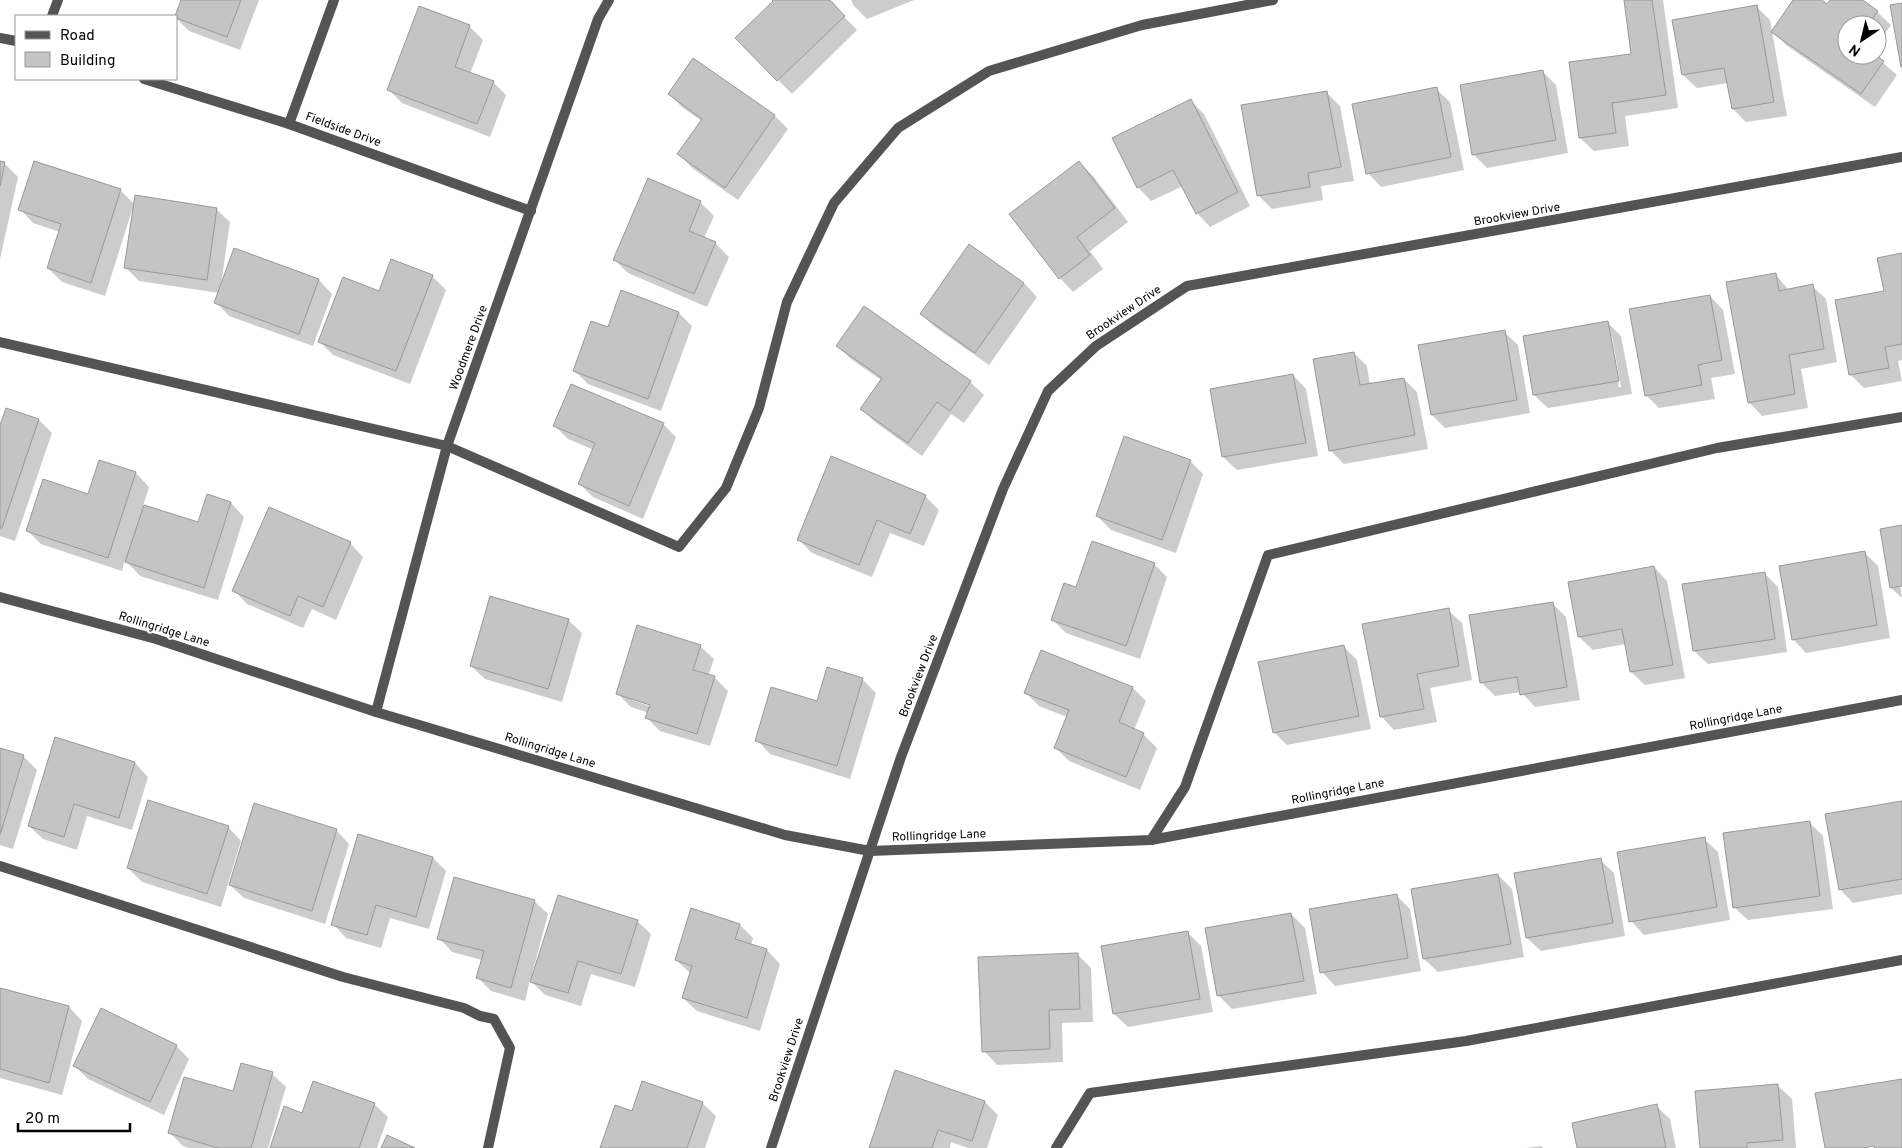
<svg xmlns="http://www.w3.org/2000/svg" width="1902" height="1148" font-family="Overpass,sans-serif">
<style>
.shadow{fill:#0003;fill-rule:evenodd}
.building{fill:#c4c4c4;stroke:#989898}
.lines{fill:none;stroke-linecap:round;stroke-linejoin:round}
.service{stroke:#545454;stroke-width:10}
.minor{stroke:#545454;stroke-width:10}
.labels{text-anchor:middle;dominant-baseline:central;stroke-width:4;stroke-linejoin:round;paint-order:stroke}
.street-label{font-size:12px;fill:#000;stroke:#fff}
</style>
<rect width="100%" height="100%" fill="#fff"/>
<g class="shadow">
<path d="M182,0H259L240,50L189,31L176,18Z"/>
<path d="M774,0H828L857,30L792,94L737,38L775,1Z"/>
<path d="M851,0H914L867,19L854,6Z"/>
<path d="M1625,0H1663L1678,108L1625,116L1629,146L1594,151L1580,138L1570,64L1633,55Z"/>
<path d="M1795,0H1819L1828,6L1832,0H1861L1877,12L1891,25L1877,45V25H1847V55H1874L1897,75L1875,107L1786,45L1773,32Z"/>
<path d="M1756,6L1770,20L1787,116L1746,122L1733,109L1728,83L1697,88L1683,75L1674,21Z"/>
<path d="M469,26L483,40L470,74L493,82L506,95L490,137L402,103L389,90Z"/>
<path d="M694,59L775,116L788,129L738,200L692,168L679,154L702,121L683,108L669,94Z"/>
<path d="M1543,72L1556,85L1568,153L1487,168L1473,154Z"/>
<path d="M1436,89L1450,102L1464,170L1381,187L1368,173Z"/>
<path d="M1326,92L1340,106L1354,181L1321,186L1323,200L1272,209L1259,196Z"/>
<path d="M1191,101L1204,114L1250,206L1210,227L1197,213L1183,186L1151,201L1138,187Z"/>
<path d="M0,162L4,163L18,177L0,259Z"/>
<path d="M1079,162L1093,176L1128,222L1090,251L1103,269L1073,292L1060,278Z"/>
<path d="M35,163L121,191L135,205L216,209L230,222L221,285L319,280L332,294L313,346L229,316L216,302L219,293L139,281L125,267L134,210H132L105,296L62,282L48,268L60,232L33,223L20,209Z"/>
<path d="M700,202L714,216L704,238L715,243L729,257L707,307L628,273L615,260Z"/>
<path d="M969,245L1024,283L1037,297L989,365L935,327L921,314Z"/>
<path d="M1902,254V360L1898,361L1902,381L1864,388L1850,374Z"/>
<path d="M1776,275L1789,290L1812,286L1826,299L1837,362L1801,369L1808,408L1762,416L1749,402Z"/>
<path d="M432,276L446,290L410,384L333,355L319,341L379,293Z"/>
<path d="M622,292L679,313L692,326L661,411L588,384L574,370L608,329Z"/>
<path d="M1710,296L1723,310L1735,374L1711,378L1715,399L1659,408L1646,395Z"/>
<path d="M1608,323L1621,336L1632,394L1548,408L1534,395L1524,337ZM1610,336H1612L1621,387H1619Z"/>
<path d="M1504,332L1518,345L1530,413L1445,428L1432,415Z"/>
<path d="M838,346L970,382L984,395L964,423L951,414L922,456L875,422L862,409L881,380L851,359Z"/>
<path d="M1354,353L1367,366L1370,385L1404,379L1417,392L1428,449L1344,464L1330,450Z"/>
<path d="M1293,375L1306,389L1318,456L1237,470L1223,457L1211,390Z"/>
<path d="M39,420L52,433L15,541L0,536V429Z"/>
<path d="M663,424L676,437L643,519L593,497L580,484L594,450L568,439L555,426Z"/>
<path d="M1190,461L1203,474L1176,553L1111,530L1097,516Z"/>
<path d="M100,462L136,473L149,487L143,506L199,524L208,496L231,503L244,517L218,600L140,576L125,560L122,571L41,544L28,531L89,495Z"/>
<path d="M925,496L939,510L924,546L890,533L872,577L812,553L799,540Z"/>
<path d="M1902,527V585H1900L1902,598L1891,588Z"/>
<path d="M350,543L363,557L336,620L312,609L303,628L247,604L234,590Z"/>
<path d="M1864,552L1878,566L1890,638L1806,653L1793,639Z"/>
<path d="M1154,564L1167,577L1140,659L1066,633L1053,620L1077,589Z"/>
<path d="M1654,567L1667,581L1685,678L1645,685L1631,672L1626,644L1593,650L1579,637L1569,583Z"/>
<path d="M1764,573L1778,587L1787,652L1708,664L1694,651Z"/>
<path d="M1552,603L1566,617L1580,700L1535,707L1521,692L1495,696L1482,683L1471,616Z"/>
<path d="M1448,610L1462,623L1472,680L1430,688L1437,722L1394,730L1381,716Z"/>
<path d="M568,620L582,633L562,702L485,679L471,666Z"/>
<path d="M700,646L714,659L708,676L714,677L728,691L710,746L660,731L647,718L649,713L631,707L618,694ZM632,698L656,705L655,708L632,700Z"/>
<path d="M1344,647L1357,660L1371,729L1287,745L1274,732Z"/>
<path d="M1042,651L1133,688L1146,701L1134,730L1143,734L1157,748L1140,790L1069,761L1055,747L1067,717L1039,706L1025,692Z"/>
<path d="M863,680L876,693L850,779L770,754L757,740L818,703Z"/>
<path d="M55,739L135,763L148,777L132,830L87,816L77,850L43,839L29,826Z"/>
<path d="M0,749L23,756L37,770L13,849L0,845Z"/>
<path d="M1902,802V894L1853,903L1840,889Z"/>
<path d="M1809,822L1823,836L1833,909L1748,920L1734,907Z"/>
<path d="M228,827L241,841L221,907L142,882L128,868Z"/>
<path d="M336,830L349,844L325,924L244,898L230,885Z"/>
<path d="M1704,839L1718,852L1730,920L1644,935L1631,921Z"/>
<path d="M433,858L446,871L429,929L390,918L381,948L346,938L333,924Z"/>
<path d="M1600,860L1614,873L1625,936L1541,951L1527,938Z"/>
<path d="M1498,875L1512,889L1524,957L1438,972L1424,959Z"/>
<path d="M1396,895L1410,909L1421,971L1335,986L1322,972Z"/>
<path d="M534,901L548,914L532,974L534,975L637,921L651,934L635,987L591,974L581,1006L545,995L530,980L525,1001L491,991L477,977L482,960L452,952L439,938Z"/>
<path d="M692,910L740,925L753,938L751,945L767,950L780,964L760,1031L697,1011L683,998L690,973L676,960Z"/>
<path d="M1291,914L1305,928L1317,994L1232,1009L1218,995Z"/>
<path d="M1188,933L1201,946L1213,1012L1128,1027L1114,1014Z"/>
<path d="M1077,954L1091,968L1093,1022L1062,1023L1063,1062L997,1065L984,1051Z"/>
<path d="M0,989L69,1007L82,1021L62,1095L0,1078Z"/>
<path d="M176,1046L189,1059L164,1115L88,1079L75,1066Z"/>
<path d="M895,1072L985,1102L998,1115L987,1148H968L951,1142L950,1148H870Z"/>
<path d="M272,1074L286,1087L268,1148H189L183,1146L169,1132L234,1093Z"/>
<path d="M1778,1086L1792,1099L1796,1148H1702Z"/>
<path d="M702,1103L716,1116L705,1148H601L632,1113Z"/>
<path d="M374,1104L388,1117L377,1148H271L303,1114Z"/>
<path d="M1656,1106L1670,1119L1676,1148H1579Z"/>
<path d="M1541,1146L1543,1148H1527Z"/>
</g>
<g class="building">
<path d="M181,0H241L227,37L176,18L175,16Z"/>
<path d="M772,0H830L845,16L777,81L735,38L773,1Z"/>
<path d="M1624,0H1652L1666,95L1612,103L1616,133L1579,138L1569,62L1631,54Z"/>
<path d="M1793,0H1822L1827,4L1830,0H1863L1878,11L1868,25H1847V55H1876L1884,61L1861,94L1771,32Z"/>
<path d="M1902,3V67H1901L1890,5Z"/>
<path d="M1757,5L1774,102L1732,109L1724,68L1682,75L1672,20Z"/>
<path d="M419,6L470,25L455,67L494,81L477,124L387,90Z"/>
<path d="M693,58L775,115L725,188L677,154L702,119L668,94Z"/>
<path d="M1543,70L1556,140L1472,155L1460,85Z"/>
<path d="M1437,87L1451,157L1366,174L1352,104Z"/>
<path d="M1327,91L1341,167L1308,173L1310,187L1257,196L1241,105Z"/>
<path d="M1191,99L1238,192L1196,214L1173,170L1137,188L1112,138Z"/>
<path d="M0,161L5,162L0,186Z"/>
<path d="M34,161L121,189L91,283L47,268L61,224L18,210Z"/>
<path d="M1079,161L1115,208L1077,237L1090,255L1059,279L1009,214Z"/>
<path d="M648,178L701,201L689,231L716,242L694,294L613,260Z"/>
<path d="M135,195L217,208L207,280L124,268Z"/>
<path d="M969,244L1024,283L975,353L920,314Z"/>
<path d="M234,248L319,279L299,334L214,303Z"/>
<path d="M1902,253V344L1885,347L1889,368L1849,375L1835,300L1884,291L1877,258Z"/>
<path d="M391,259L433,275L396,371L318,342L343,277L379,291Z"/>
<path d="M1776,273L1779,291L1813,284L1824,349L1789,355L1795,394L1748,403L1726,282Z"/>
<path d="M621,290L679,312L648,399L573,371L591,321L608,327Z"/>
<path d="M1710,295L1722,360L1698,365L1702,385L1645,396L1629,309Z"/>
<path d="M864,306L971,381L950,411L937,402L908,443L860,409L882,378L836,346Z"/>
<path d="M1608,321L1619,381L1533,395L1523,336Z"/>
<path d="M1505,330L1517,400L1431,415L1418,345Z"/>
<path d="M1354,352L1360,385L1404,378L1415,435L1329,451L1313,359Z"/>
<path d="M1293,374L1306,443L1222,457L1210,389Z"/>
<path d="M571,384L664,423L629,506L578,484L595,443L553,426Z"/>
<path d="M6,408L39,419L2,528H0V425Z"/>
<path d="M1124,436L1191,460L1162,540L1096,516Z"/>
<path d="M831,456L926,495L910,534L877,520L859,565L797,540Z"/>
<path d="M99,460L136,472L108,558L26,531L43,479L88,494Z"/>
<path d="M207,494L231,502L204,588L125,562L144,505L198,522Z"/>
<path d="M269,507L351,542L323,607L298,596L290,616L232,591Z"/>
<path d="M1902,525V586L1890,588L1880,529Z"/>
<path d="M1092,541L1155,563L1126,646L1051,620L1064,583L1076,587Z"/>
<path d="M1865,551L1877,625L1792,640L1779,566Z"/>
<path d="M1654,566L1673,665L1630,672L1622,629L1578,637L1568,582Z"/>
<path d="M1765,572L1775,639L1693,651L1682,584Z"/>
<path d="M490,596L569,619L548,689L470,666Z"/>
<path d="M1553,602L1567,687L1520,695L1517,677L1480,683L1469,615Z"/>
<path d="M1449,608L1459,666L1417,674L1424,709L1380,717L1362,624Z"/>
<path d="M637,625L701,645L693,670L715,676L697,734L645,718L650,705L616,694Z"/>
<path d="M1344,645L1359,716L1273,733L1258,662Z"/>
<path d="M1041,650L1133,687L1119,722L1144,733L1126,777L1054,748L1069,710L1024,693Z"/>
<path d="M827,667L863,678L837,766L755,741L771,687L817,701Z"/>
<path d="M55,737L135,762L119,818L74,804L64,837L28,826Z"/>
<path d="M0,748L24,755L0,835Z"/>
<path d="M148,800L229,826L207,894L127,868Z"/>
<path d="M1902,801V879L1839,890L1825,814Z"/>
<path d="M254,803L337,829L312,911L229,885Z"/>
<path d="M1810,821L1820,896L1733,908L1723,833Z"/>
<path d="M358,834L433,857L416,917L376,905L367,935L331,925Z"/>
<path d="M1705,837L1717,907L1629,922L1617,852Z"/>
<path d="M1601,858L1613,923L1526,938L1514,873Z"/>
<path d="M1498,874L1511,944L1423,959L1411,889Z"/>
<path d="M454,877L535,900L511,988L476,978L484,951L437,939Z"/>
<path d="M1397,894L1408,958L1320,973L1309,909Z"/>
<path d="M558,895L638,920L621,974L578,961L568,993L530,982Z"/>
<path d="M691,908L740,924L735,939L767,949L747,1018L682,998L692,966L675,960Z"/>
<path d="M1291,913L1304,981L1217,996L1205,928Z"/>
<path d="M1188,931L1200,999L1113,1014L1101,946Z"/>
<path d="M1078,953L1080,1009L1049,1010L1050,1049L982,1052L978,957Z"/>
<path d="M0,988L69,1006L49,1083L0,1069Z"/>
<path d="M101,1008L177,1045L150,1102L73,1066Z"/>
<path d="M241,1063L273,1072L251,1148H218L168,1133L184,1077L233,1091Z"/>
<path d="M895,1070L985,1101L972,1141L938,1130L932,1148H869Z"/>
<path d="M1902,1079V1148H1875L1874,1146L1863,1148H1825L1815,1093Z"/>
<path d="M313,1081L375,1103L359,1148H270L284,1106L302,1113Z"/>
<path d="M642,1081L703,1102L687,1148H600L615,1105L632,1111Z"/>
<path d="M1778,1084L1783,1140L1747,1143V1148H1700L1695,1091Z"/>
<path d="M1657,1104L1666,1148H1577L1572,1123Z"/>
<path d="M387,1135L415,1148H381Z"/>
</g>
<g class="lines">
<g class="service">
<path d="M289,124L334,0"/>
<path d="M0,342L447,446L679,547L726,488L759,408L787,302L834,203L898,128L989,71L1142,25L1273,0"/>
<path d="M1151,840L1185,787L1268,555L1717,448L1902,417"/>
<path d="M0,866L343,977L464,1008L480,1016L494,1019L510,1048L488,1148"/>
<path d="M1056,1148L1090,1093L1466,1041L1902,960"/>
</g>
<g class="minor">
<path d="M52,16L58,0"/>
<path d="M0,38L16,41"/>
<path d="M144,79L289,124L531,211"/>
<path d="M0,597L156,639L376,712L785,835L870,851L1151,840L1902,700"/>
<path d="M376,712L447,446L598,19L609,0"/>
<path d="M771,1148L901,757L1003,489L1048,391L1096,346L1187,286L1902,157"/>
</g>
</g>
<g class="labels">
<g class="street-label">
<text transform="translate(343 130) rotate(20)">Fieldside Drive</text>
<text transform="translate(1517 215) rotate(-10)">Brookview Drive</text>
<text transform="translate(1124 313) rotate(-34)">Brookview Drive</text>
<text transform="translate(469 348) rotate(-70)">Woodmere Drive</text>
<text transform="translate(164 630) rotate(17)">Rollingridge Lane</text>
<text transform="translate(919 676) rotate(-69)">Brookview Drive</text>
<text transform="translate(1736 718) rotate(-11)">Rollingridge Lane</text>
<text transform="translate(550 751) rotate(17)">Rollingridge Lane</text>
<text transform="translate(1338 792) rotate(-11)">Rollingridge Lane</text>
<text transform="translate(939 836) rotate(-2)">Rollingridge Lane</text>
<text transform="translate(787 1060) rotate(-72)">Brookview Drive</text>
</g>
</g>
<rect x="15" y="15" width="162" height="65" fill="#ffffff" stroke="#999999"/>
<rect x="25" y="31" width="25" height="8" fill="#545454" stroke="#999999"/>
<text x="60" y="40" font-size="15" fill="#000000">Road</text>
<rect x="25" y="52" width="25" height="15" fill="#c4c4c4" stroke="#999999"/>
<text x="60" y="65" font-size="15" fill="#000000">Building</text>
<g transform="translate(1862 40) rotate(215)"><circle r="24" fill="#ffffff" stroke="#999999"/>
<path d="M0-4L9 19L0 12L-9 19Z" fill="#000000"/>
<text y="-8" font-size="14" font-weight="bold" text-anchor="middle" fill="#000000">N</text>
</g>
<path d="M18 1123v8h112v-8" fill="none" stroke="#000000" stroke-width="2.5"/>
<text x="25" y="1123" font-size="15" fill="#000000" stroke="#ffffff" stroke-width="4" paint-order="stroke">20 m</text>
</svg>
